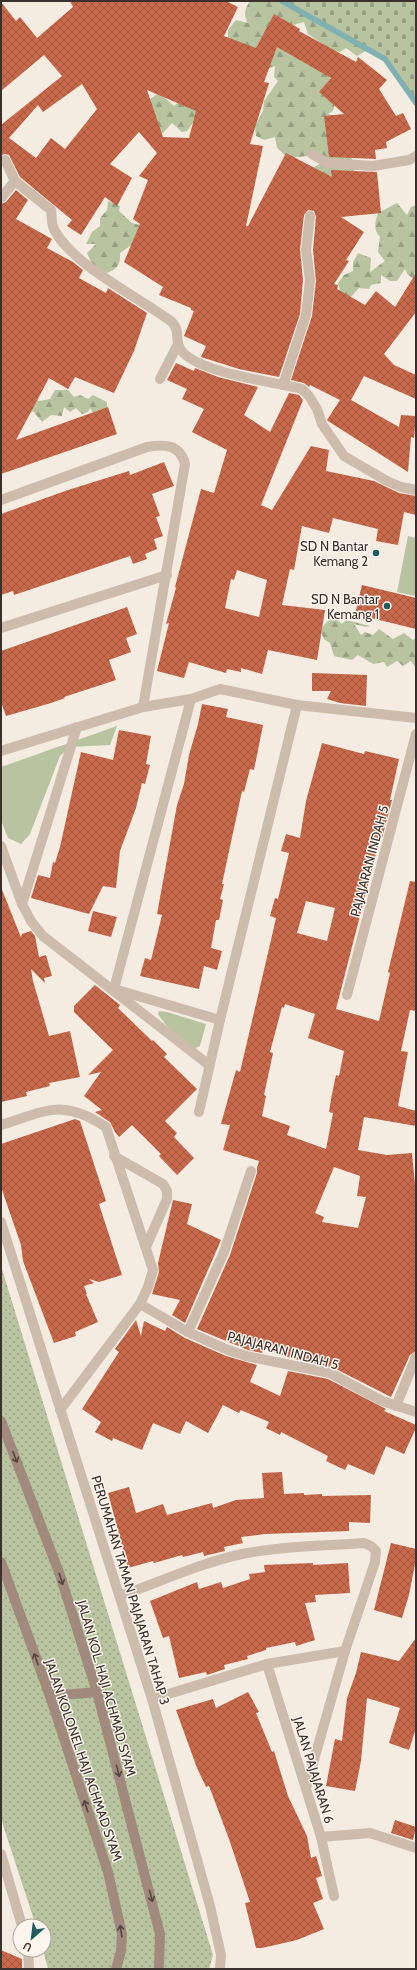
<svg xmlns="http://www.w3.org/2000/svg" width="417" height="1970" font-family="Cabin,sans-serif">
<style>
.green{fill:#b8c4a0}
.forest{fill:url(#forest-firs)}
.cemetery{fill:url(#cemetery-stones)}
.park{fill:url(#park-dots)}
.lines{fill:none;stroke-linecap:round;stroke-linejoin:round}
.stream{stroke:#7fb0b2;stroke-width:5.5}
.building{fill:url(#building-cross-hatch);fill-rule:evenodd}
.minor{stroke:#cdbbac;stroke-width:10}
.secondary{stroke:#a18a7d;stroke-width:10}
.oneway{stroke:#544640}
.poi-dot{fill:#1f5a5e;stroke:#fbf5ee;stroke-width:1.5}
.labels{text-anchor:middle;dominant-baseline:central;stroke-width:3;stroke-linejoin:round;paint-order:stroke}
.poi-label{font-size:13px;fill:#3b302b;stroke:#fbf5ee;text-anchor:end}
.street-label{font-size:13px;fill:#3b302b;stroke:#fbf5ee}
</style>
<defs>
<pattern id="forest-firs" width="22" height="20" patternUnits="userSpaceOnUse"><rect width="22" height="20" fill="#b8c4a0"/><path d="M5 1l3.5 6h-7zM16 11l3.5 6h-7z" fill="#97a083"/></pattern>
<pattern id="cemetery-stones" width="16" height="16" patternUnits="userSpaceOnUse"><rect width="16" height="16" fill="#b8c4a0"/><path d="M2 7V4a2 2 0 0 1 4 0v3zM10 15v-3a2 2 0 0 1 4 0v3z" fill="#97a083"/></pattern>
<pattern id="park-dots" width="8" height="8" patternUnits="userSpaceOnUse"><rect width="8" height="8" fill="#b8c4a0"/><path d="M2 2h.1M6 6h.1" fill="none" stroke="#97a083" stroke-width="1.8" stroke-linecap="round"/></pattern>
<pattern id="building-cross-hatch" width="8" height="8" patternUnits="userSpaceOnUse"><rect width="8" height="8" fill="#c8694b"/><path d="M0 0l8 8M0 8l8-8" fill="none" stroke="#a4573f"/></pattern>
</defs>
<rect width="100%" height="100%" fill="#f4ebe1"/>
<g class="green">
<path d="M408,536L416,538V596L397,592Z"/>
<path d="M117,726L110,745L70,747L60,756L30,834L21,844L8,838L1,820V767Z"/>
<path d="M159,1011L167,1012L206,1024L200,1046L193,1049C180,1040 166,1027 158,1014Z"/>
</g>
<g class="forest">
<path d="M250,1H320L369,49L357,56L346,48L340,52L331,50L308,34L304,22L293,25L280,20L328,67C329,81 337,100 333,111L328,114L338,117L355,168L350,182L303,173L322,163L311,153L307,156L288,158L277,148L275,137L264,140L256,136L255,126L263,111L264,101L278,81L274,77L275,66L268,69L193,123L187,131L182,132L172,123L163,133H158L146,102L159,93L174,106L228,61V30L236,20L248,23C243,15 245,8 250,1Z"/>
<path d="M108,201L120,206L119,211L132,223L144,226L135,249L130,246L120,253C121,265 117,269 107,273L93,266L87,253L96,244H86L92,232L100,226V218L107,210Z"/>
<path d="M397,203L407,215L411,207L416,205V280L408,275L405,269L397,281H390L381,275V283L371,285L369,289L359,288L350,298L341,294L338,283L344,275L353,271V262L358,253L371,258L370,272L385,261L378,252L380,237C373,229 375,222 378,213Z"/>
<path d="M1,383L39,401L50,399L55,390H68L74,397L80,395L88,399L93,395L107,402V412L95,416L90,408L88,412L82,414L76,408L70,412L64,407L62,416L51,415L42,422L33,411L31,413L25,410Z"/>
<path d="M332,616L342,624L346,620L370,626L366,627L354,624L361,635L365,632L373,635L379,629L393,639L404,633L413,640L416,638V668L411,661L403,666L397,661L387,667L384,662L373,664L358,655L352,660L334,656L330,643L324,639L320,630Z"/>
</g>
<path class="cemetery" d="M282,1H416V103L385,59Z"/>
<path class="park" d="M1,1266L213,1955L209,1969H48L43,1950L44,1926H36L1,1819Z"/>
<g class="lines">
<path class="stream" d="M282,1L385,59L416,103"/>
</g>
<g class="building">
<path d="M70,1H226L238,7L224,36L256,48L274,14L300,29L299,31L356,62L358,57L387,80L379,89L396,116L403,113L411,129L386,142L387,148L375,150L376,159L329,157L324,116L344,114L319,92L331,78L277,47L264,82L269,83L250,144L263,146L246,226H248L286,153L332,177L331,170L377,172L381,213L341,217L364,232L346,260L349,261L334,284L338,285L337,289L365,305L376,291L395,307L416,273V312L384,354L394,365L416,375V399L364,376L351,400L399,427L401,415L416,416L414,438L411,437L408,472L328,421L327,420L340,400L310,385L309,387L304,383L291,380L312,316L316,281L313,250L316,217L314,211L308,210L304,215L300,249L303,280L300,314L279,377L239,369L201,357L206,346L184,336L194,311L191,310V308L159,295L163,287L124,262L140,224L133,219L148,180L139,176L157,153L139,132L110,164L132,178L117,206L105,197L81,235L67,226L72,220L20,177L9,155L5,154L1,155V125L62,76L44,55L1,91V2L16,21L20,17L37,38L73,7ZM82,84L97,109L65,149L51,138L36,158L9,138L38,105L43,112ZM147,90L196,111L189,138L163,137Z"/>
<path d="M16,190L28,200L16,219L52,239L47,248L73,262L83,270L79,278L106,293L108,288L147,313L134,351L114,393L75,377L68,389L49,378L16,440L108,407L117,434L1,474V204L6,202Z"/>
<path d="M176,363L194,371L195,368L218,377L258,387L244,415L270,432L289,393L299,395L303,400L261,505L272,510L311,446L329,450L326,471L374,481L399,493L416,496V515L404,512L398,545L376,541L378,529L333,518L329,533L302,526L294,570L290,569L282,605L325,610L317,660L268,650L262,674L241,668V672L227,669L226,673L189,662L184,678L157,671L169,623L166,624L176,588L175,587L201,489L214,493L227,450L192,432L204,409L182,399L187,389L167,380ZM237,570L267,580L259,617L225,608L231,579L234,580Z"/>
<path d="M164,462L174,486L152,494L160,516L156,517L163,536L154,539L157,549L145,554L147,559L133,564L130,556L14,595L13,591L1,595V514L68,490L129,471L130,475Z"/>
<path d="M362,585L416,598V629L355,614Z"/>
<path d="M127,607L137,634L126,638L131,652L109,660L116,680L64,697L65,698L51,703L6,716L1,702V651Z"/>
<path d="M312,673L367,675L366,706L340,703L327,699L331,691H312Z"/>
<path d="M202,704L228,709L226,717L263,725L254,770L250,769L244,792L242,791L222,884H224L220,899L223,900L219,920H216L211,948L222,951L217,970L204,966L199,989L140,976L145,958L151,960L162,915L157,914L177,805L184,784L189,755L198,724Z"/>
<path d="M119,730L151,736L146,764L150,765L145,784L142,783L136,808L120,851L116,888L103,886L89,914L31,898L38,875L50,878L53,862L55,863L60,847L81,752L113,760Z"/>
<path d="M322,743L364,754L365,751L399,759L390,800H392L382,838H380L336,1009L379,1021L390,973L388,972L410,881L416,882V1011L410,1010L401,1051L408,1052L398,1106L416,1111V1126L364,1117L358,1150L387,1155L412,1153L416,1195V1351L410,1355L391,1397L332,1367L290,1358L264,1348L262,1353L248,1350L197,1329L230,1255L257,1173V1168L259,1161L223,1150L230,1125L221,1124L236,1070L240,1072L271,940L276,918L270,916L275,898L278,899L289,853L281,851L286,834L300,838L306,801ZM306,901L335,908L327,941L297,933ZM285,1004L315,1014L308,1038L344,1051L339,1076L336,1075L331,1099L329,1112L333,1113L326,1149L287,1135L290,1126L262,1116L266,1096L264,1095L273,1053L270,1052L282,1007L284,1008ZM334,1167L360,1176L357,1196L366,1197L358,1228L322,1222L324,1217L315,1213Z"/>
<path d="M1,887L20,935L21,937L22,934L31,931L35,936L39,957L46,955L52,976L44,978L45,983L31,969L33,981L49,1036L70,1031L80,1077L49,1083L50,1086L26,1092L27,1096L1,1102Z"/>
<path d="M93,911L117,917L111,937L88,931Z"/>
<path d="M95,985L120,1005L118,1008L152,1041L153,1040L167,1054L164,1057L197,1089L165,1121L177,1133L174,1137L194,1158L177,1175L159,1156L161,1154L132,1125L119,1137L115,1132L110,1122L95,1112L102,1110L84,1096L101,1072L88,1075L113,1050L74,1012V1006Z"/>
<path d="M75,1119L80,1121L106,1201L99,1204L122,1275L99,1282L89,1279L94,1283L84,1286L87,1294H86L98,1322L75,1332L76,1336L54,1343L23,1261L21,1245L1,1187V1144Z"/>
<path d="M173,1200L192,1204L187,1224L221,1240L185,1323L172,1315L180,1300L152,1294L159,1272L158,1263Z"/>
<path d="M136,1320L141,1336L144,1321L165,1331L167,1327L185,1338L226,1356L257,1365L250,1382L280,1396L288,1371L328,1379L386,1409L384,1411L416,1425V1428L404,1454L386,1446L374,1475L348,1464L345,1470L326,1461L328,1456L281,1432L280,1435L266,1428L269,1422L241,1410L239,1413L223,1405L208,1433L186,1421L180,1434L153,1423L142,1450L113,1438L112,1441L95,1432L101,1422L82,1409L119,1352L115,1349Z"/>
<path d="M282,1472L284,1494L304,1493V1495L322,1494V1496L371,1495L370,1523L349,1522V1531L265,1534L241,1537L243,1543L224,1547L225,1551L204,1556L203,1552L183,1557L182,1555L154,1563L153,1561L128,1568L108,1493L129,1487L136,1513L163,1504L167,1515L212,1503L213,1508L236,1500L264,1498L262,1473Z"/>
<path d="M391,1543L416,1549V1559L409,1595L402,1618L374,1610Z"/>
<path d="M313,1563V1565L348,1563L350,1593L315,1595L316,1602L305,1603L315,1640L296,1646L295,1642L266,1648V1650L247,1656L248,1659L224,1665L225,1669L207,1675L206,1672L179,1678L169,1636L163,1638L150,1601L197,1582L199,1589L221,1582L223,1588L250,1579L249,1574L265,1572L264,1565Z"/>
<path d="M416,1638V1728L409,1750L389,1743L400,1708L367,1698L361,1761L355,1791L326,1786L335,1739L342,1741L347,1698L356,1673L361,1652L399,1661Z"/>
<path d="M248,1692L259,1712L256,1713L272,1752L274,1751L288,1796L307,1836L311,1858L316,1856L322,1876L316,1878L323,1899L313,1903L324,1929L297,1940L262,1948H256L245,1903L250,1902L229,1839L209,1786L206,1787L197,1768L176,1710L213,1699L216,1708Z"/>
<path d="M395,1820L416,1827L413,1840L391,1833Z"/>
<path d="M1,1950L22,1959V1969H1Z"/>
</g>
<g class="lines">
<g class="minor">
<path d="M312,154L327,163L373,166L409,160L416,156"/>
<path d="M5,160L15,181L51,210C52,217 51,225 55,231C74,266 139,297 172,322C181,331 174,341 181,350C197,373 275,382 302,389L309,396L317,409L322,424L344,456L387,481L401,487L416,490"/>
<path d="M1,198L15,181"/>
<path d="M160,379L178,344"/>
<path d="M283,385L306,315L310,280L306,250L310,216"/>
<path d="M1,500L147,447C164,444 180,444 185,464L143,707"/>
<path d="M1,628L167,575"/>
<path d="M191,699L114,989L220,1020"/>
<path d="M1,751L143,707L191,699L220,689L297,705L416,718"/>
<path d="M1,846L22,904L31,921L43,936L209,1065"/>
<path d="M22,904L77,727"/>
<path d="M347,995L416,734"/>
<path d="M199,1112L220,1020L297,705"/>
<path d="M1,1125C46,1111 63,1098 106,1127L153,1270L148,1287L140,1304L60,1410"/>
<path d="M114,1156L163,1184L167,1191V1199L146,1247"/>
<path d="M1,1222L152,1699L210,1906L221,1955L220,1969"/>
<path d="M140,1304L188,1332L228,1350L246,1356L330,1373L382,1401L416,1412"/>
<path d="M188,1332L224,1252L251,1171"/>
<path d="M396,1406L416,1357"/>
<path d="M120,1596C160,1582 200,1563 242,1554C281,1546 324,1546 364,1543L371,1546L376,1551L375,1562L345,1651L306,1788"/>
<path d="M267,1664L321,1837L370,1833L416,1848"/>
<path d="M152,1699L267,1664L345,1651"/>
<path d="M321,1837L334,1896"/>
<path d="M1,1854L22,1926"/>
<path d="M28,1950L29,1969"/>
</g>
<g class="secondary">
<path d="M1,1421L60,1575L97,1692L160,1934L159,1969"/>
<path d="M1,1562L50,1696L108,1872L122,1934L121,1951L116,1969"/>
<path d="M50,1696L97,1692"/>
</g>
</g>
<defs><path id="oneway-shaft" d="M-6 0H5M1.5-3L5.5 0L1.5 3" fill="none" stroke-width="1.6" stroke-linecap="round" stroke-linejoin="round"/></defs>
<g class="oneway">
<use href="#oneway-shaft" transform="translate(15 1457) rotate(69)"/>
<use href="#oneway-shaft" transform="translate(61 1579) rotate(72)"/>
<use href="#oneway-shaft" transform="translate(36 1659) rotate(-110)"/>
<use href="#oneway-shaft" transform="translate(118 1771) rotate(75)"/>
<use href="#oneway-shaft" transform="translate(86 1806) rotate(-108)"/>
<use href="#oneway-shaft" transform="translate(151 1896) rotate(75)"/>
<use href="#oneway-shaft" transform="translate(121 1931) rotate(-99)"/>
</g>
<g class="poi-dot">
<circle cx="376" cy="553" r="4"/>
<circle cx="387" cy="606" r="4"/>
</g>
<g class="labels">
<g class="poi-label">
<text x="368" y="546">SD N Bantar<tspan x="368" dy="15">Kemang 2</tspan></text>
<text x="379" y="599">SD N Bantar<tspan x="379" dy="15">Kemang 1</tspan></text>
</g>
<g class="street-label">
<text transform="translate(369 861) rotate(-75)">PAJAJARAN INDAH 5</text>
<text transform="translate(283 1350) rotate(15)">PAJAJARAN INDAH 5</text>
<text transform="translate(131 1590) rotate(73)">PERUMAHAN TAMAN PAJAJARAN TAHAP 3</text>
<text transform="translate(107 1688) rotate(74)">JALAN KOL. HAJI ACHMAD SYAM</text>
<text transform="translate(84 1760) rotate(71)">JALAN KOLONEL HAJI ACHMAD SYAM</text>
<text transform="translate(314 1770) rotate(73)">JALAN PAJAJARAN 6</text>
</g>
</g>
<rect width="417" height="1970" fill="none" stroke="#3b302b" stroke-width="4"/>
<g transform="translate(32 1938) rotate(208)"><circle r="19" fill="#fbf5ee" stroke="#aea6a0"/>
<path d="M0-3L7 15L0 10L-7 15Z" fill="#1f5a5e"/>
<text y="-6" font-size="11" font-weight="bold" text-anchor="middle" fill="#3b302b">U</text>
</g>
</svg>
